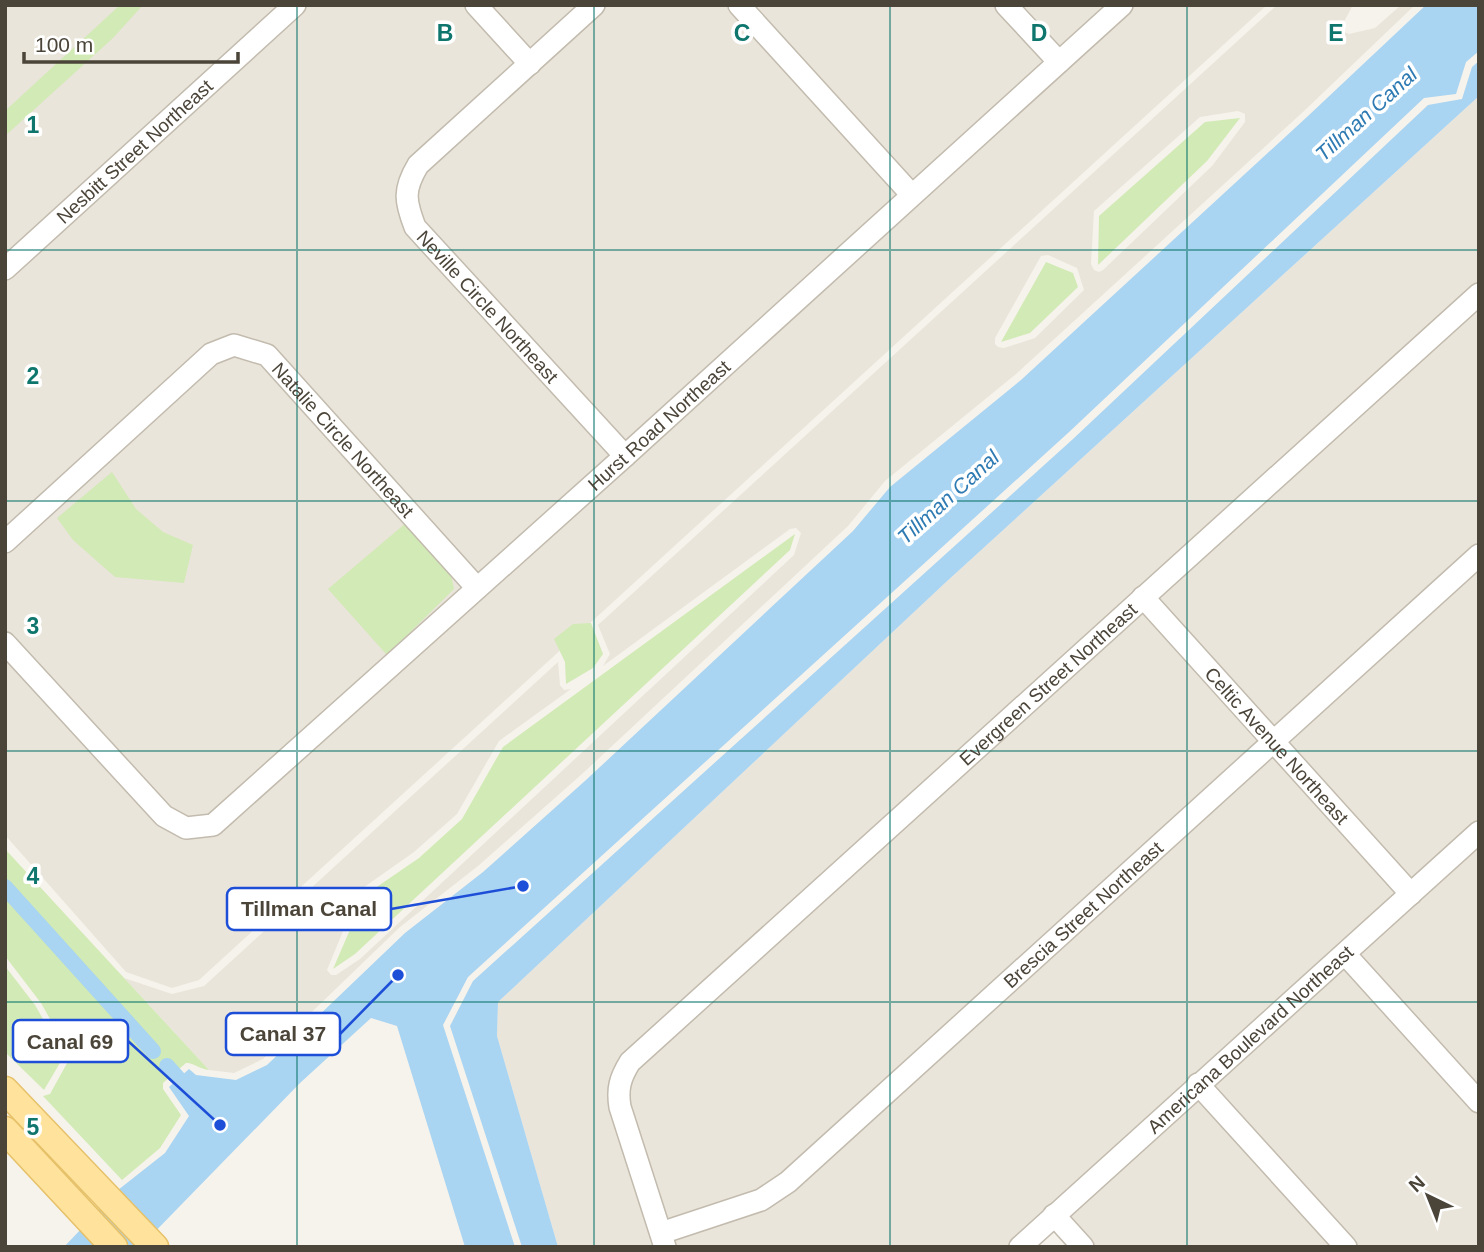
<svg xmlns="http://www.w3.org/2000/svg" width="1484" height="1252" font-family="Arial,sans-serif">
<style>
.residential{fill:#eae5da;fill-rule:evenodd}
.green{fill:#d2eab5}
.water{fill:#a9d4f2}
.lines{fill:none;stroke-linecap:round;stroke-linejoin:round}
.canal{stroke:#a9d4f2;stroke-width:16}
.minor-casing{stroke:#c2bbae;stroke-width:24}
.major-casing{stroke:#e6c16a;stroke-width:29}
.minor{stroke:#fff;stroke-width:21}
.major{stroke:#ffe39c;stroke-width:26}
.grid{fill:none;stroke:#0f766e;stroke-width:2;stroke-opacity:0.55}
.labels{text-anchor:middle;dominant-baseline:central;stroke-width:7;stroke-linejoin:round;paint-order:stroke}
.street-label{font-size:19px;fill:#4b4439;stroke:#fff}
.water-label{font-size:21px;font-style:italic;fill:#2e7ab2;stroke:#fff}
.grid-label{font-size:23px;text-anchor:middle;font-weight:bold;fill:#0f766e;stroke:#fff;stroke-width:7;stroke-linejoin:round;paint-order:stroke}
.leader{fill:none;stroke:#1d4ed8;stroke-width:2.5}
.callout-dot{fill:#1d4ed8;stroke:#fff;stroke-width:2.5}
.callout{fill:#fff;stroke:#1d4ed8;stroke-width:2.5}
.callout-label{font-size:21px;text-anchor:middle;font-weight:bold;fill:#4b4439}
</style>
<rect width="100%" height="100%" fill="#f6f3ec"/>
<g class="residential">
<path d="M5,5H1267L199,980L172,988L126,972L5,835Z"/>
<path d="M1277,5H1353L1341,27L1342,31L1349,34L1375,28L1401,5H1415L1304,111L1016,374L885,481L848,526L582,774L478,866L400,927L263,1059L234,1073L209,1070L124,978L172,994L204,986L558,662L560,685L564,690L571,689L499,741L457,814L414,852L360,890L327,970L331,975H336L360,959L794,555L801,533L796,528L790,529L603,666L610,654L598,625ZM1238,111L1245,114V122L1212,166L1103,270L1099,272L1094,270L1091,264L1094,211L1200,117ZM1048,255L1077,268L1084,290L1035,338L1004,348L998,347L995,344V338L1041,256Z"/>
<path d="M1479,96V283L638,1041L616,1068L614,1067L610,1078L657,1247H558L497,1036L498,1002L945,583Z"/>
<path d="M1479,305V544L1274,730L1154,598Z"/>
<path d="M1479,566V821L1411,883L1285,742Z"/>
<path d="M1143,608L1263,740L768,1187L666,1223L627,1106L628,1080L636,1067Z"/>
<path d="M1274,752L1400,893L1007,1247H673L671,1239L764,1208Z"/>
<path d="M1479,843V1091L1356,955Z"/>
<path d="M1345,965L1479,1113V1247H1356L1209,1086Z"/>
<path d="M1198,1095L1336,1247H1093L1065,1217Z"/>
</g>
<g class="green">
<path d="M120,5H143L113,38L5,136V111Z"/>
<path d="M1240,118L1207,161L1098,265L1099,216L1205,122Z"/>
<path d="M1046,262L1073,273L1078,287L1030,333L1001,342Z"/>
<path d="M112,472L136,509L163,532L193,545L184,583L115,577L73,540L57,518Z"/>
<path d="M407,522L450,570L454,589L387,655L328,589Z"/>
<path d="M795,534L790,550L355,954L333,969L365,895L419,858L462,819L503,747Z"/>
<path d="M591,623L603,654L593,668L566,684L565,662L554,639L573,624Z"/>
<path d="M5,849L209,1070C200,1069 192,1062 186,1063L163,1083V1089L181,1115L160,1148L122,1180L43,1096L50,1094L71,1056L41,1003L5,956Z"/>
<path d="M5,966L35,1005L64,1056L44,1090L5,1052Z"/>
</g>
<g class="water">
<path d="M1426,5H1479V51L1466,62L1456,94L1424,98L1068,433L468,977L443,1025L515,1247H465L397,1026L371,1018L300,1083L140,1247H64L118,1190L165,1153L189,1116L169,1087L189,1069L196,1075L236,1080L267,1065L405,933L483,872L586,780L853,531L890,487L1021,380L1308,116Z"/>
<path d="M1479,61V96L945,583L498,1002L497,1036L558,1247H522L450,1026L473,981L1073,439L1428,105L1462,99L1472,67Z"/>
</g>
<g class="lines">
<g class="canal">
<path d="M5,887L153,1051"/>
<path d="M167,1066L193,1095"/>
</g>
<g class="minor-casing">
<g id="minor">
<path d="M476,5L530,64"/>
<path id="s1" d="M594,5L418,165C403,190 405,201 415,227L625,456"/>
<path d="M739,5L911,194"/>
<path d="M1006,5L1059,62"/>
<path id="s2" d="M5,269L295,5"/>
<path id="s3" d="M5,542L211,354L234,345L267,355L477,588"/>
<path id="s4" d="M1143,597L1411,894"/>
<path id="s5" d="M5,643L164,816L186,828L213,825L625,456L1122,5"/>
<path d="M1345,954L1479,1102"/>
<path d="M1198,1084L1346,1247"/>
<path d="M1054,1215L1083,1247"/>
<path id="s6" d="M661,1233L761,1200L788,1182L1479,555"/>
<path id="s7" d="M665,1247L620,1107C617,1089 620,1078 630,1062L1479,294"/>
<path id="s8" d="M1020,1247L1479,832"/>
</g>
</g>
<g class="major-casing">
<g id="major">
<path d="M5,1090L155,1247"/>
<path d="M5,1130L114,1247"/>
</g>
</g>
<use href="#minor" class="minor"/>
<use href="#major" class="major"/>
</g>
<path class="grid" d="M297,5V1247M594,5V1247M890,5V1247M1187,5V1247M5,250H1479M5,501H1479M5,751H1479M5,1002H1479"/>
<g class="labels">
<g class="street-label">
<text stroke="none"><textPath href="#s2" startOffset="175">Nesbitt Street Northeast</textPath></text>
<text stroke="none"><textPath href="#s1" startOffset="411">Neville Circle Northeast</textPath></text>
<text stroke="none"><textPath href="#s5" startOffset="886">Hurst Road Northeast</textPath></text>
<text stroke="none"><textPath href="#s3" startOffset="452">Natalie Circle Northeast</textPath></text>
<text stroke="none"><textPath href="#s7" startOffset="758">Evergreen Street Northeast</textPath></text>
<text stroke="none"><textPath href="#s4" startOffset="200">Celtic Avenue Northeast</textPath></text>
<text stroke="none"><textPath href="#s6" startOffset="536">Brescia Street Northeast</textPath></text>
<text stroke="none"><textPath href="#s8" startOffset="310">Americana Boulevard Northeast</textPath></text>
</g>
<g class="water-label">
<text transform="translate(1366 114) rotate(-42)">Tillman Canal</text>
<text transform="translate(948 497) rotate(-42)">Tillman Canal</text>
</g>
</g>
<g class="grid-label">
<text x="445" y="41">B</text>
<text x="742" y="41">C</text>
<text x="1039" y="41">D</text>
<text x="1336" y="41">E</text>
<text x="33" y="133">1</text>
<text x="33" y="384">2</text>
<text x="33" y="634">3</text>
<text x="33" y="884">4</text>
<text x="33" y="1135">5</text>
</g>
<path class="leader" d="M523 886L391 909M398 975L340 1034M220 1125L128 1041"/>
<g class="callout-dot">
<circle cx="523" cy="886" r="7"/>
<circle cx="398" cy="975" r="7"/>
<circle cx="220" cy="1125" r="7"/>
</g>
<g class="callout">
<rect x="227" y="888" width="164" height="42" rx="7"/>
<rect x="226" y="1013" width="114" height="42" rx="7"/>
<rect x="13" y="1020" width="115" height="42" rx="7"/>
</g>
<g class="callout-label">
<text x="309" y="916">Tillman Canal</text>
<text x="283" y="1041">Canal 37</text>
<text x="70" y="1049">Canal 69</text>
</g>
<rect width="1484" height="1252" fill="none" stroke="#4b4439" stroke-width="14"/>
<g transform="translate(1428 1196) rotate(317)" stroke="#ffffff" stroke-width="5" paint-order="stroke">
<path d="M0-5L12 26L0 18L-12 26Z" fill="#4b4439"/>
<text y="-10" font-size="19" font-weight="bold" text-anchor="middle" fill="#4b4439">N</text>
</g>
<path d="M24 52v10h214v-10" fill="none" stroke="#4b4439" stroke-width="3.5"/>
<text x="35" y="52" font-size="21" fill="#4b4439" stroke="#ffffff" stroke-width="5" paint-order="stroke">100 m</text>
</svg>
